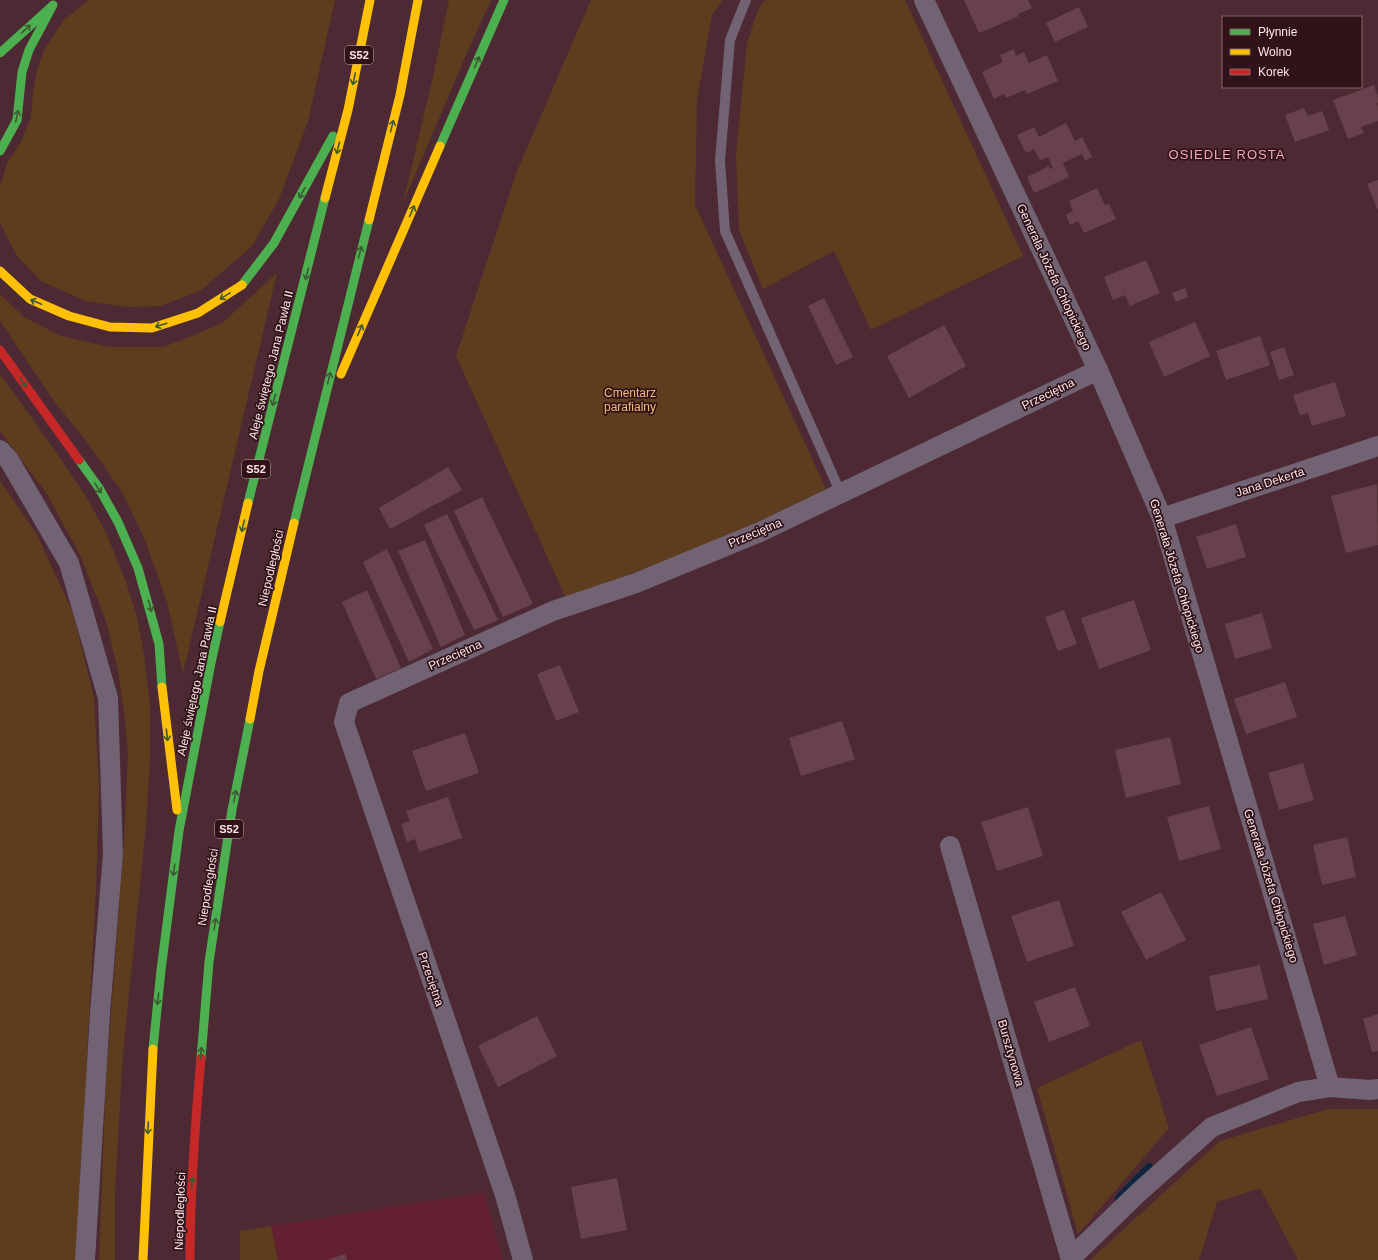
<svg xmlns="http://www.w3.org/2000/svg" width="1378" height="1260" font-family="Arial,sans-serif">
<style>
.built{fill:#632031}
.green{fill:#5d3d1e}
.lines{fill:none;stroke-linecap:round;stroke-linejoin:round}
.stream{stroke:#0e2740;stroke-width:8}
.building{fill:#67414b}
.lane{stroke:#716274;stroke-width:10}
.street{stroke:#716274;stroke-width:20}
.fast{stroke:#4caf50;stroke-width:9}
.slow{stroke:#ffc107;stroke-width:9}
.jam{stroke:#c62828;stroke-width:9}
.oneway{stroke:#3c5932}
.labels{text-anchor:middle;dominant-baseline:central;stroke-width:3.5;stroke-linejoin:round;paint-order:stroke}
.shield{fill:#2f1319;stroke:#c0a6aa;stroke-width:1}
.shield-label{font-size:11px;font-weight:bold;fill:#fee5e8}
.street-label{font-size:12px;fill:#fee5e8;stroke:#2f1319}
.park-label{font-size:12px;fill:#f9bc78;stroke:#2f1319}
.neighbourhood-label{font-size:13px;letter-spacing:1px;fill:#f6a7b4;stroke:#2f1319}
</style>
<rect width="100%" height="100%" fill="#4d2a33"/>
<path class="built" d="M484,1192L503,1260H278L271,1226Z"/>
<g class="green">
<path d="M89,0H335L308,121L279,199L252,246L200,291L160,306L129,307L86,301L41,281L17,256L0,223V187L7,163L21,142L31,117L33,92L38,67L45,48L64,20Z"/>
<path d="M449,0H491L466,55L403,203L433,77Z"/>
<path d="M591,0H723L712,15L697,99L695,205L826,489L756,523L691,551L566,598L456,356L517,171Z"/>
<path d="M765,0H905L1023,256L871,330L834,251L763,289L739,230L736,155L747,43L759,7Z"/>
<path d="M277,273L183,673L167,602L145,540L122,492L84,438L54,401L0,321V294L24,317L61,336L109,347H164L221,324Z"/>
<path d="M0,374L49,442L87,498L106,533L126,582L136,613L144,654L150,706V755L146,826L123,1053L115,1190V1260H99L106,1078L124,843L128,751L124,713L118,670L106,621L80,555L47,494L0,431Z"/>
<path d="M0,481L36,533L73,613L94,698L99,788L96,888L76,1260H0Z"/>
<path d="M1141,1040L1169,1128L1078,1234L1037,1088Z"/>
<path d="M1328,1109H1378V1260H1298L1260,1188L1217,1202L1199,1260H1090L1220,1141Z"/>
<path d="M271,1226L278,1260H240V1231Z"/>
</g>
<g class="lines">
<path class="stream" d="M1119,1198L1149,1167"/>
</g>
<g class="building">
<path d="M964,0H1028L1032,8L1018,14L1019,16L979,33Z"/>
<path d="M1079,7L1088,27L1055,42L1046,23Z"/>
<path d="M1014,49L1016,56L1024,52L1029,63L1047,55L1058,81L1027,94L1025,90L1006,98L1004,94L994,99L982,72L1003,62L1000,55Z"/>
<path d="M1374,85L1378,97V103H1377L1378,107V121L1361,127L1364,133L1348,139L1333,100Z"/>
<path d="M1304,108L1308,116L1322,111L1329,130L1295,142L1285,115Z"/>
<path d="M1066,123L1075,141L1082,137L1092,157L1085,161L1082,154L1063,163L1069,177L1034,193L1027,177L1049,166L1050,169L1053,168L1048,157L1040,160L1034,149L1026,153L1017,135L1034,127L1039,137Z"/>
<path d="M1378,180V211L1367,184Z"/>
<path d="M1097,188L1105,205L1109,204L1116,219L1084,233L1078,221L1070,225L1066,215L1073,211L1069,201Z"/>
<path d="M1146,260L1160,293L1130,306L1125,295L1113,300L1104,277Z"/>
<path d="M1185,288L1188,297L1176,302L1172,293Z"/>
<path d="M824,298L853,357L836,365L808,306Z"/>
<path d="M1195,322L1210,356L1164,377L1149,342Z"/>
<path d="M944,325L966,366L909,398L887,356Z"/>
<path d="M1260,336L1270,365L1226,380L1216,351Z"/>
<path d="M1284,347L1294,375L1279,380L1270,352Z"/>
<path d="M1335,382L1346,416L1312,426L1308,413L1300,415L1293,395Z"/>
<path d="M448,467L462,490L390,529L379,508Z"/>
<path d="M1377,484L1378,545L1346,553L1331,496Z"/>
<path d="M482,497L533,604L503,617L454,511Z"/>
<path d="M447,514L498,620L474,630L424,525Z"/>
<path d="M1236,524L1246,557L1207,569L1196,537Z"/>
<path d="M425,540L465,635L441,647L398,551Z"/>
<path d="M387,549L433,649L409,662L363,562Z"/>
<path d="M367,590L401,668L376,679L342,602Z"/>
<path d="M1134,600L1151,650L1099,669L1081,618Z"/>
<path d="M1064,610L1077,644L1058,651L1045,617Z"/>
<path d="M1262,613L1272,648L1235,659L1225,624Z"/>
<path d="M560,665L579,712L556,721L537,674Z"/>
<path d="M1285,682L1297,717L1246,734L1234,699Z"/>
<path d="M842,721L855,759L801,776L789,738Z"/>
<path d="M465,733L479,773L426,791L412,751Z"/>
<path d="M1170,737L1181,784L1126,798L1115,750Z"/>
<path d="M1303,763L1314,800L1279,810L1268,773Z"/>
<path d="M448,797L462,838L419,852L415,839L407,842L401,824L410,821L406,811Z"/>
<path d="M1209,806L1221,849L1179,861L1167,817Z"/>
<path d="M1028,807L1043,856L997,871L981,822Z"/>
<path d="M1347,837L1356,877L1322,885L1313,845Z"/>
<path d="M1161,892L1186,940L1146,960L1121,912Z"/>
<path d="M1059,900L1074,946L1027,962L1011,916Z"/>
<path d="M1345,916L1357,955L1324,965L1313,924Z"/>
<path d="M1260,965L1268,999L1216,1011L1209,976Z"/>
<path d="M1075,987L1090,1026L1049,1042L1034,1002Z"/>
<path d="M1378,1014V1051L1372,1052L1363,1019Z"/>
<path d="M537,1016L557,1056L498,1087L478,1046Z"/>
<path d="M1251,1027L1269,1079L1217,1096L1199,1045Z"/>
<path d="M617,1178L627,1230L581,1239L571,1187Z"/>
<path d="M345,1254L347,1260H327Z"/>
</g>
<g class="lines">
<path class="lane" d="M746,0L730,40L720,161L725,231L841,494"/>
<g class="street">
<path d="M924,0L1098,370L1162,518L1330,1087L1370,1090L1378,1089"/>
<path d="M0,450L9,460L69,563L108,698L113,854L100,1013L85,1260"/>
<path d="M1162,518L1378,446"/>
<path d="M950,846L1071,1260"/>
<path d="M1071,1258L1139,1192L1212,1127L1298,1092L1330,1087"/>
<path d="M523,1260L505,1195L344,722L349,703L553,611L636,583L760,532L1098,370"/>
</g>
<g class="fast">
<path d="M0,53L51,7"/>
<path d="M440,146L504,0"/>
<path d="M0,151L17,120L22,72L29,50L53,5"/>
<path d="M242,285L274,243L333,136"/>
<path d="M79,460L99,488L118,522L138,568L159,644L162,687"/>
<path d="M248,503L325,198"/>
<path d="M294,523L369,220"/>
<path d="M153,1049L161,970L179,831L211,663L220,622"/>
<path d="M201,1058L209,962L232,810L250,719"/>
</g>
<g class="slow">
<path d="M325,198L348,110L370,0"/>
<path d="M369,220L400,95L418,0"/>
<path d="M0,271L30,299L69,316L110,327L152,328L198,313L242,285"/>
<path d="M341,374L440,146"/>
<path d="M220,622L248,503"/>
<path d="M162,687L177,810"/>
<path d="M250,719L259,671L294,523"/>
<path d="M143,1260L153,1049"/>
</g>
<g class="jam">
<path d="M0,350L79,460"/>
<path d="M190,1260C190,1193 195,1125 201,1058"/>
</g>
</g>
<defs><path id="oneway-shaft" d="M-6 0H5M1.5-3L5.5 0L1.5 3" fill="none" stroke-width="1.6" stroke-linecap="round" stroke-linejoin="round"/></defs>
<g class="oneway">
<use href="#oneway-shaft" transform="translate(26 29) rotate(-42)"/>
<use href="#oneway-shaft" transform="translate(477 62) rotate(-66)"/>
<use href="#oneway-shaft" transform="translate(354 79) rotate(102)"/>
<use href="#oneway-shaft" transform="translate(17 116) rotate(-78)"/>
<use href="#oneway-shaft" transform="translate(392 126) rotate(-76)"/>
<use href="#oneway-shaft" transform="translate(338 148) rotate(104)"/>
<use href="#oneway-shaft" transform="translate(302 193) rotate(119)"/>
<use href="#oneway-shaft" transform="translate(412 211) rotate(-66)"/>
<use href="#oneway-shaft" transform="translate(360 252) rotate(-76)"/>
<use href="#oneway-shaft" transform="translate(307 274) rotate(104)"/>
<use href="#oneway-shaft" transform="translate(225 296) rotate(148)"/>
<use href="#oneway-shaft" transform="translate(36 302) rotate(-157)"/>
<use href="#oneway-shaft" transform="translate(161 325) rotate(162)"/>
<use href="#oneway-shaft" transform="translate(360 330) rotate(-66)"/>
<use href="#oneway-shaft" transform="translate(329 378) rotate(-76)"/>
<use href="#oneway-shaft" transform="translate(23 382) rotate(54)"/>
<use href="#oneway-shaft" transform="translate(274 400) rotate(105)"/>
<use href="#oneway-shaft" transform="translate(98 488) rotate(57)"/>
<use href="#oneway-shaft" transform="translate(243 526) rotate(103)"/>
<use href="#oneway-shaft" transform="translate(150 606) rotate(75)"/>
<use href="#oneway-shaft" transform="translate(167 735) rotate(83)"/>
<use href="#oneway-shaft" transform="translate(235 796) rotate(-79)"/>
<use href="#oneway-shaft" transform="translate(174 870) rotate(98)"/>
<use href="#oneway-shaft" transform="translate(215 924) rotate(-81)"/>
<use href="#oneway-shaft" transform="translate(158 999) rotate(96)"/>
<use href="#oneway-shaft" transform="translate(201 1053) rotate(-85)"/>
<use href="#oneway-shaft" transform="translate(148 1128) rotate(93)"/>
<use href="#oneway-shaft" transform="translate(192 1183) rotate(-87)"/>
</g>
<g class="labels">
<g class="shield">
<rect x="345" y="46" width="28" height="18" rx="3"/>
<rect x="242" y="460" width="28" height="18" rx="3"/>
<rect x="215" y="820" width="28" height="18" rx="3"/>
</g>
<g class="shield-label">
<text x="359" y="55">S52</text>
<text x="256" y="469">S52</text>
<text x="229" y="829">S52</text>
</g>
<g class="street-label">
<text transform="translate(1054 277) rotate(65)">Generała Józefa Chłopickiego</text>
<text transform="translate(271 365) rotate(-76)">Aleje świętego Jana Pawła II</text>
<text transform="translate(1048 394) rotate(-26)">Przeciętna</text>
<text transform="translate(1270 482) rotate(-18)">Jana Dekerta</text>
<text transform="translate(755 533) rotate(-23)">Przeciętna</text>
<text transform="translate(271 568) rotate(-77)">Niepodległości</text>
<text transform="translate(1177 576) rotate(73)">Generała Józefa Chłopickiego</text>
<text transform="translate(455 655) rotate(-24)">Przeciętna</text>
<text transform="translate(197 681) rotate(-78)">Aleje świętego Jana Pawła II</text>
<text transform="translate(1271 886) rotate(73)">Generała Józefa Chłopickiego</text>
<text transform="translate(208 887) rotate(-81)">Niepodległości</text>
<text transform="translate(431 979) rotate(71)">Przeciętna</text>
<text transform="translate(1011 1053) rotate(74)">Bursztynowa</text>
<text transform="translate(180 1211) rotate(-88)">Niepodległości</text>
</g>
<g class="park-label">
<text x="630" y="393">Cmentarz<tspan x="630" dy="14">parafialny</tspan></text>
</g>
<g class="neighbourhood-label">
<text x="1227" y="154">OSIEDLE ROSTA</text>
</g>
</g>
<rect x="1222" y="16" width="140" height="72" fill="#2f1319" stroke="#82676c"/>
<rect x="1230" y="29" width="20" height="6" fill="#4caf50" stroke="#82676c"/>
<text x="1258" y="36" font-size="12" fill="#fee5e8">Płynnie</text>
<rect x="1230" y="49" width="20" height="6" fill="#ffc107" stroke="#82676c"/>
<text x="1258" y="56" font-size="12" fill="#fee5e8">Wolno</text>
<rect x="1230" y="69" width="20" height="6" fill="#c62828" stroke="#82676c"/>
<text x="1258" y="76" font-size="12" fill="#fee5e8">Korek</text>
</svg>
